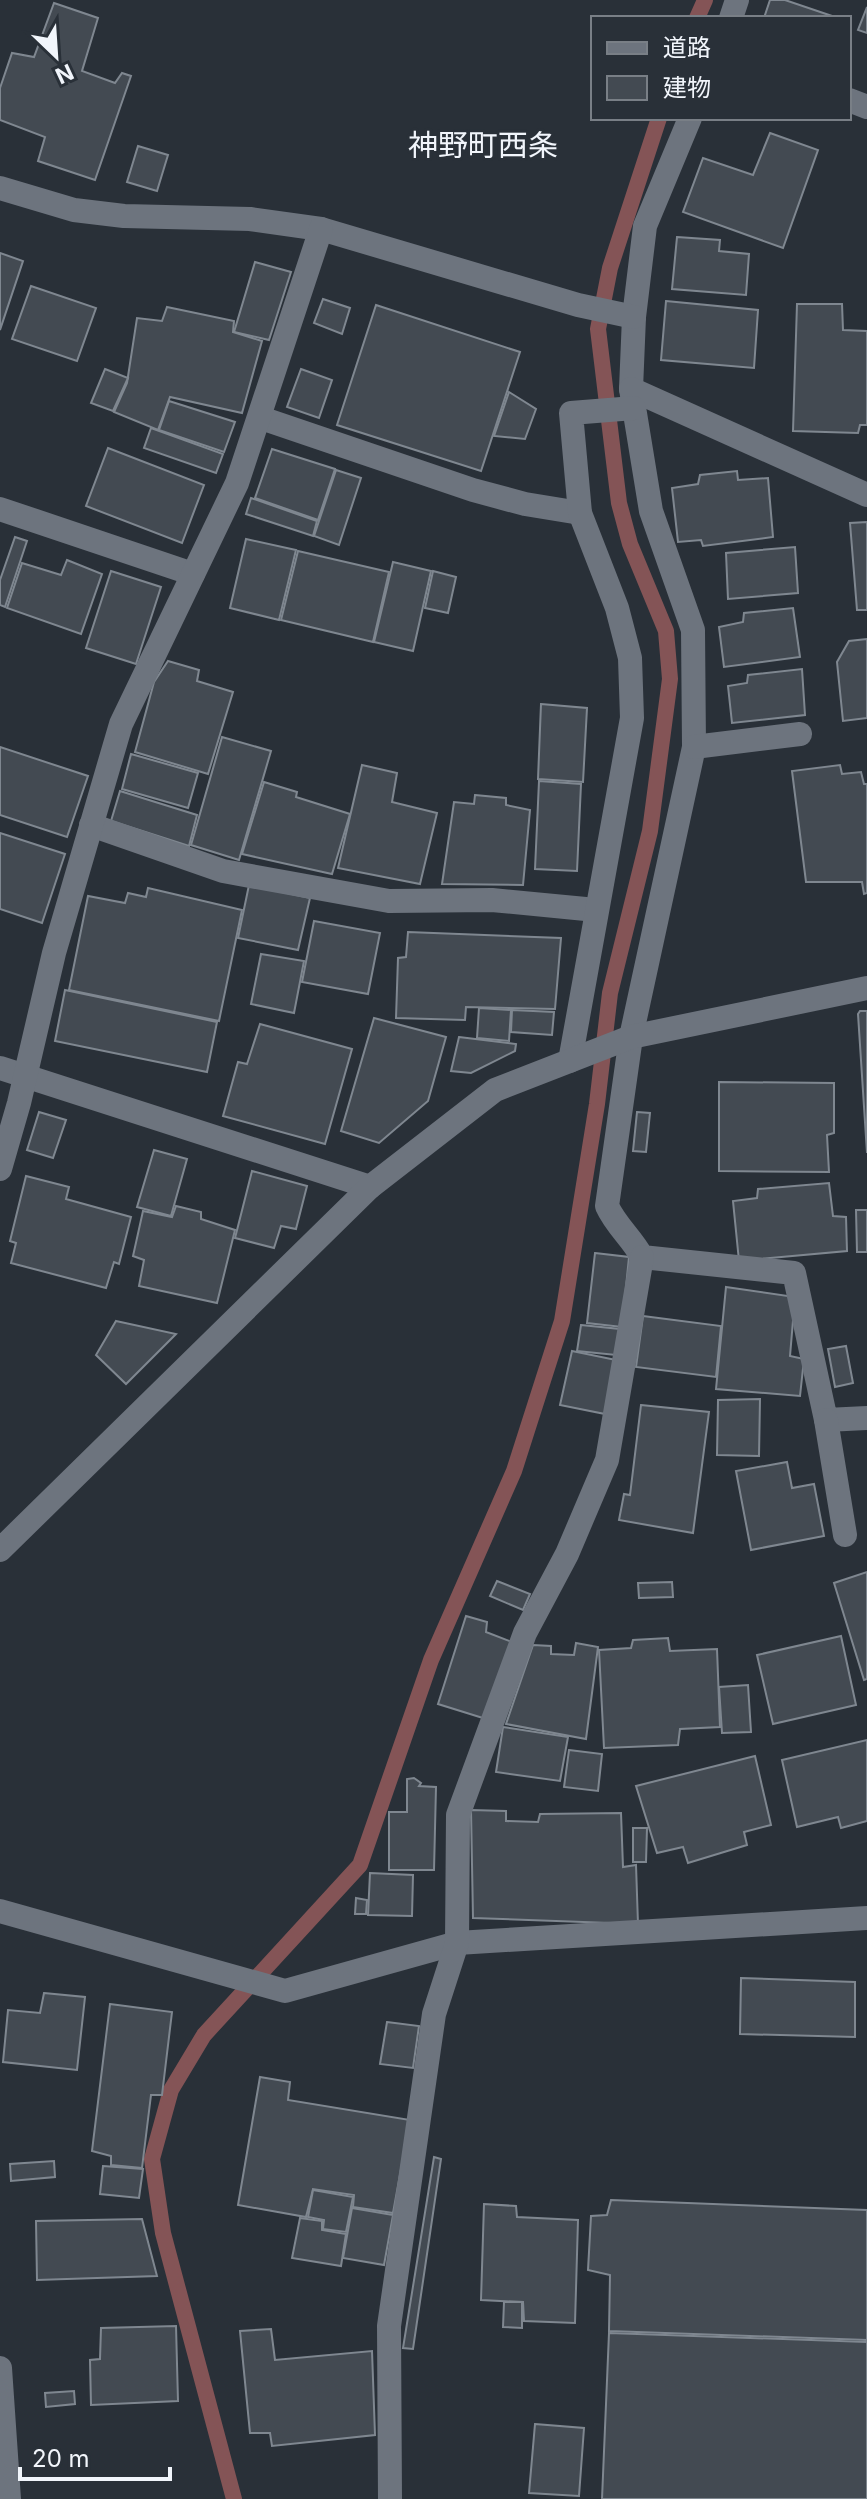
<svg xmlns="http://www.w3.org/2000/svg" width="867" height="2499" font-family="Inter,'Noto Sans JP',sans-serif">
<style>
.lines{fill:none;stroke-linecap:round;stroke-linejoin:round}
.stream{stroke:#845456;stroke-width:16}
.building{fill:#434a52;stroke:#7f8790;stroke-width:2}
.minor{stroke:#6d747e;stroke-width:24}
.labels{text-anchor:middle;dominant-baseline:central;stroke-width:6;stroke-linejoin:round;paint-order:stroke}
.quarter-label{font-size:30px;fill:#f1f5fb;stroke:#293038}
</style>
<rect width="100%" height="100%" fill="#293038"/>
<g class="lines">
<g class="stream">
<path d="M697,18L705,0"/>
<path d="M234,2499L163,2233L152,2159L171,2090L204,2035L360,1865L431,1660L514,1471L562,1321L597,1104L610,993L650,831L670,679L666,631L630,544L619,503L598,329L610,268L659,118"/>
</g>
</g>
<g class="building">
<path d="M770,0H785L838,18H764Z"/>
<path d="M54,3L98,18L82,71L115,83L122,73L131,76L95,180L38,161L45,137L0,120V88L12,53L34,57Z"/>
<path d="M867,7V33L858,30Z"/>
<path d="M770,133L818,150L783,248L683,212L703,158L753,175Z"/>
<path d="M138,146L168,155L157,191L127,182Z"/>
<path d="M677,237L720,240L719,251L749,254L746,295L672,289Z"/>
<path d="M0,253L23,261L0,330Z"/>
<path d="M255,262L291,272L269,340L234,332Z"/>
<path d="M31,286L96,308L77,361L12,339Z"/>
<path d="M323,299L350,308L342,334L314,323Z"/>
<path d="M666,301L758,310L754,368L661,360Z"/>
<path d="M797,304H842L843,330L867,331V425H860L858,433L793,431Z"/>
<path d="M376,305L520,352L481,471L337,425Z"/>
<path d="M167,307L234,321L233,332L262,341L242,413L170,397L158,430L114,412L127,383L137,318L162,321Z"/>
<path d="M105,369L128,378L113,411L91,403Z"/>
<path d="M301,369L332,380L319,418L287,407Z"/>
<path d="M509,392L536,409L525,439L494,436Z"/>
<path d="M169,401L235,422L224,452L159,430Z"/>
<path d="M151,428L223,454L216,473L144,448Z"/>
<path d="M108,448L204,485L182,543L86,506Z"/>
<path d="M272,449L335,469L318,520L255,498Z"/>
<path d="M336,470L361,478L339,545L314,536Z"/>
<path d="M737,471L738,480L768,478L773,537L703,546L701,540L678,542L672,488L698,484L700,475Z"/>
<path d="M251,498L317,521L313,536L246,514Z"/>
<path d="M867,522V610H857L850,523Z"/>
<path d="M15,537L27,541L5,607L0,605V580Z"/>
<path d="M246,539L296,550L279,620L230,608Z"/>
<path d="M795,547L798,593L728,599L726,553Z"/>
<path d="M298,551L389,572L373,642L281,620Z"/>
<path d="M67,560L102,574L81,634L7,608L22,563L61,575Z"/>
<path d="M393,562L431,571L413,651L374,642Z"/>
<path d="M111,571L161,587L136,664L86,648Z"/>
<path d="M433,571L456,577L448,613L425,608Z"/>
<path d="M793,608L800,657L724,667L719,627L743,622L744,613Z"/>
<path d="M867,639V718L843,721L837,662L849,641Z"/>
<path d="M168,661L199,670L197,681L233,692L208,774L135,752L154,682Z"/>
<path d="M802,669L805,715L732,723L728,686L747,683L748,675Z"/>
<path d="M541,704L587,708L583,782L538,779Z"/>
<path d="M222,737L271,751L239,860L191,845Z"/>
<path d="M0,747L88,776L67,837L0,815Z"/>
<path d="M131,754L198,773L188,808L122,789Z"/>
<path d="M362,765L397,773L392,802L437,813L420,884L338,868Z"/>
<path d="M840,765L842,774L861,772L864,784H867V893L864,894L862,882H806L792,771Z"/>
<path d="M539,781L581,784L577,871L535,869Z"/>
<path d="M264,782L297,792L296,797L350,814L332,874L242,854Z"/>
<path d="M120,791L197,815L189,846L111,821Z"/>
<path d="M475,795L506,798V805L530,810L523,885L442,884L454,802L474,804Z"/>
<path d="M0,833L65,854L42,923L0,909Z"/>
<path d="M249,885L310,898L298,950L238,938Z"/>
<path d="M148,888L242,910L219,1021L69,990L88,896L125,903L128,893L146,897Z"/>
<path d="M314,921L380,933L368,994L302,982Z"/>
<path d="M408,932L561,938L555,1009L466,1007L465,1020L396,1018L398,958L406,957Z"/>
<path d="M261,954L304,961L294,1013L251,1004Z"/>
<path d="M65,990L217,1022L207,1072L55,1041Z"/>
<path d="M479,1008L511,1010L509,1041L477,1038Z"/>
<path d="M512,1010L554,1012L552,1035L511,1032Z"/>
<path d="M860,1011H867V1153L858,1014Z"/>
<path d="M374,1018L446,1037L428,1101L379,1143L341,1131Z"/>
<path d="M260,1024L352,1049L325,1144L223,1116L238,1062L247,1064Z"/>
<path d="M459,1037L516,1044L515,1051L471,1073L451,1071Z"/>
<path d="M719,1082L834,1083V1133L827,1135L829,1172L719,1171Z"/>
<path d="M39,1112L66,1120L53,1158L27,1150Z"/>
<path d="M637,1112L650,1113L646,1152L633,1151Z"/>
<path d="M154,1150L187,1159L171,1216L137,1207Z"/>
<path d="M252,1171L307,1186L296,1229L281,1226L274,1248L235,1238Z"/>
<path d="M26,1176L69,1187L66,1199L131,1217L119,1264L114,1262L106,1288L11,1263L16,1243L10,1241Z"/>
<path d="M829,1183L833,1216L846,1217L847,1251L739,1261L733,1201L757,1198L758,1189Z"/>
<path d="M176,1206L201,1212V1219L235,1230L217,1303L139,1286L144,1260L133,1256L143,1211L172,1217Z"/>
<path d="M856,1210H867V1252H857Z"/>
<path d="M595,1253L629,1257L622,1327L587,1323Z"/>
<path d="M726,1287L795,1297L790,1356L804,1359L800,1396L716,1389Z"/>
<path d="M643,1316L721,1326L716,1377L636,1367Z"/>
<path d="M116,1321L176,1334L126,1384L96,1355Z"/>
<path d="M581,1325L620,1329L616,1355L577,1351Z"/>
<path d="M846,1346L853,1383L835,1387L828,1349Z"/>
<path d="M572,1351L616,1360L605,1414L560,1405Z"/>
<path d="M760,1399L759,1456L717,1455L718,1400Z"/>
<path d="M641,1405L709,1412L693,1533L619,1520L624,1494L630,1495Z"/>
<path d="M787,1462L792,1488L814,1484L824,1536L751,1550L736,1471Z"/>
<path d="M867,1572V1679L864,1680L834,1583Z"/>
<path d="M497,1581L530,1594L523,1610L490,1596Z"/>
<path d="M672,1582L673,1597L639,1598L638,1583Z"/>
<path d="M466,1616L487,1622L486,1632L512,1642L486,1719L438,1704Z"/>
<path d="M841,1636L856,1705L773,1724L757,1655Z"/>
<path d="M668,1638L670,1651L717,1649L720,1727L680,1729L678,1745L604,1748L599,1650L631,1648L633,1640Z"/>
<path d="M576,1643L598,1647L586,1739L506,1724L533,1645L551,1646V1654L574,1655Z"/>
<path d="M748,1685L751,1732L722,1733L719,1687Z"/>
<path d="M503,1727L568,1737L560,1781L496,1772Z"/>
<path d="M867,1740V1821L841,1828L838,1817L797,1827L782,1760Z"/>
<path d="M569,1750L602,1754L598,1791L564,1787Z"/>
<path d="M755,1756L771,1825L744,1832L747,1845L688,1863L683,1847L657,1853L636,1786Z"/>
<path d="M414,1778L421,1783L419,1786L436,1787L434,1870H389V1812H407V1779Z"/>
<path d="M471,1810L506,1811V1821L538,1822L540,1814L621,1813L623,1867L636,1865L638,1924L473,1918Z"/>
<path d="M633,1828H647L646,1862H633Z"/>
<path d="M370,1873L413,1875L412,1916L368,1915Z"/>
<path d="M356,1898L367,1900L366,1914H355Z"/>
<path d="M741,1978L855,1982V2037L740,2034Z"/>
<path d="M44,1993L85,1997L77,2070L3,2062L8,2010L40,2013Z"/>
<path d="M110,2004L172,2012L162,2095H151L142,2168L111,2165V2156L92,2151Z"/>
<path d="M387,2022L419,2026L413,2068L380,2064Z"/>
<path d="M260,2077L290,2082L288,2100L410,2120L393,2213L353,2207L354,2195L313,2189L306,2217L238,2205Z"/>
<path d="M434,2157L441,2159L413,2349L403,2348Z"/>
<path d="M54,2161L55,2177L11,2181L10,2164Z"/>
<path d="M103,2166L143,2169L139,2198L100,2194Z"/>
<path d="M313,2190L353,2197L346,2232L323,2229L324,2220L308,2217Z"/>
<path d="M611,2200L867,2210V2340L609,2331L610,2275L588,2270L591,2216L607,2215Z"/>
<path d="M484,2204L516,2206L517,2217L578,2220L575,2323L524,2321L523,2302L481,2300Z"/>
<path d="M352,2208L393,2215L384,2265L343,2258Z"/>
<path d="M300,2218L322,2221V2230L346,2234L341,2266L292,2258Z"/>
<path d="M142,2219L157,2276L37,2280L36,2221Z"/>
<path d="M504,2302H522V2328L503,2327Z"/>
<path d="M176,2326L178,2401L91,2405L90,2360L100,2359L101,2328Z"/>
<path d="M271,2329L275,2360L372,2351L375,2435L272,2446L270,2433H250L240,2331Z"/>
<path d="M609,2333L867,2342V2499H602Z"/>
<path d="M74,2391L75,2404L46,2407L45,2393Z"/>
<path d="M535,2424L584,2428L579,2496L529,2493Z"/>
</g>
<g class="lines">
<g class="minor">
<path d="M731,18L737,0"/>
<path d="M849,100L867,107"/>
<path d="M690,118L645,226L634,317L631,389L651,511L693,630L694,747L631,1037L607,1206C616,1226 632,1238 642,1257L794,1273L826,1420L867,1418"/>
<path d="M0,188L74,210L124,216L250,219L321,229L578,305L634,317"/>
<path d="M631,389L867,495"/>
<path d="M261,418L473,490L525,504L580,513"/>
<path d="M0,509L193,574"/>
<path d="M694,747L800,734"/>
<path d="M91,825L223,871L389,901L492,900L596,910"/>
<path d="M570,1061L632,718L630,658L617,608L580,513L571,413L634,408"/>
<path d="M0,1068L370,1187"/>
<path d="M0,1169L19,1103L54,953L121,724L237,483L321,229"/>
<path d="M826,1420L845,1535"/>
<path d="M0,1550L370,1187L495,1090L631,1037L867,988"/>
<path d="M0,1911L285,1991L457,1943L867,1918"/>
<path d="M0,2368L9,2499"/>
<path d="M390,2499L389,2326L434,2014L457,1943L458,1815L525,1633L567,1554L607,1460L642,1257"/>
</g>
</g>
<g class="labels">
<g class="quarter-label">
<text x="483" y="145">神野町西条</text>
</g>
</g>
<rect x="591" y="16" width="260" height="104" fill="#293038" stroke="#797f86" stroke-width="2"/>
<rect x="607" y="42" width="40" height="12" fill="#6d747e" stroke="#797f86" stroke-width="2"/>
<text x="663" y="56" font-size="24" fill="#f1f5fb">道路</text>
<rect x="607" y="76" width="40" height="24" fill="#434a52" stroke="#797f86" stroke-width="2"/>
<text x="663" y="96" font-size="24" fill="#f1f5fb">建物</text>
<g transform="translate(56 56) rotate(155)" stroke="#293038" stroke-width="6" paint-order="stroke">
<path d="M0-6L14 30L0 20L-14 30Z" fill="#f1f5fb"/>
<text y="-12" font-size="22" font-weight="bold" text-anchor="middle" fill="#f1f5fb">N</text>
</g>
<path d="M20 2467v12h150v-12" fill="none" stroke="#f1f5fb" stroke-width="4"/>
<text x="32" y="2467" font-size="24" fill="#f1f5fb" stroke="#293038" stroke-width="6" paint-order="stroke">20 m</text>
</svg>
